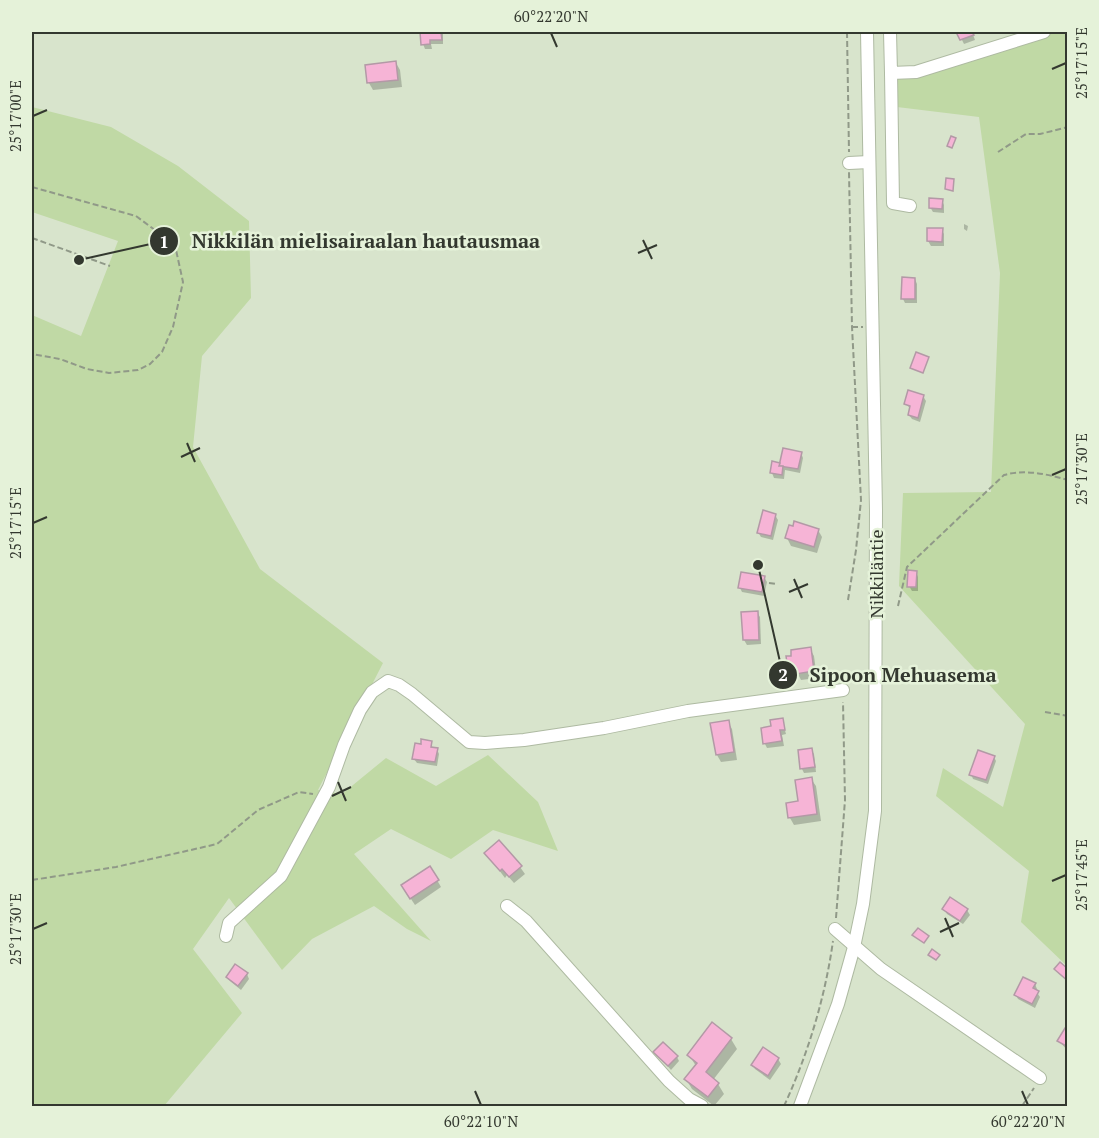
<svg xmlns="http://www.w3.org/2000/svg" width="1099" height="1138" font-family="'PT Serif',serif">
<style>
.green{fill:#c0d9a5}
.shadow{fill:#0003}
.building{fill:#f6b4d6;stroke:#b399a6;stroke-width:1.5}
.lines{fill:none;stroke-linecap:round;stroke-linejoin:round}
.minor-casing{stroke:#aebaa2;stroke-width:14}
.path{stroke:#909988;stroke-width:2;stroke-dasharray:6 3;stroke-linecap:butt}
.minor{stroke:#fff;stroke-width:12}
.ticks{fill:none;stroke:#33382f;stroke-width:2}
.labels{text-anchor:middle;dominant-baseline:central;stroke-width:5;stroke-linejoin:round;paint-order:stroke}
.street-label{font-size:18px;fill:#33382f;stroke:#e5f2d9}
.leader{fill:none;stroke:#33382f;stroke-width:2}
.callout-dot{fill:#33382f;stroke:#e5f2d9;stroke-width:2}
.mark-label{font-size:18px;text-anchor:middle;font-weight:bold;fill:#fff}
.callout-label{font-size:20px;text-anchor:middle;font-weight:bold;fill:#33382f;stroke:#e5f2d9;stroke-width:5;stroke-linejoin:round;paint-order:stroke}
.neatline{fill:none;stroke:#33382f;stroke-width:2}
.ticks-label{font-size:15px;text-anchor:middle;fill:#33382f}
</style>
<rect width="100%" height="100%" fill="#d8e4cc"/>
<g class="green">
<path d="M1044,32H1067V966L1021,922L1029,871L936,796L943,768L1003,807L1025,724L899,586L903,493L991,492L1000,273L979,117L897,107L895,73Z"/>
<path d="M32,107L111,127L178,166L249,221L251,298L202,356L193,447L260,569L383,663L318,790L342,794L386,758L436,786L488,755L538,802L558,851L493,830L451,859L391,829L354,854L431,941L407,929L374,906L312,939L282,970L229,898L193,949L242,1013L164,1106H32V315L81,336L118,241L32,212Z"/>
</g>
<g class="shadow">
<path d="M422,32H443V44H431L432,49H425L423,44Z"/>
<path d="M958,32H972L975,40L964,44Z"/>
<path d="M396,63L400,70L402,87L373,90L369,83L367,66Z"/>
<path d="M942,200L944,205V213L933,212L930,207Z"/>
<path d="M964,224L968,226L967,231L964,229Z"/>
<path d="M929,229L942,230L944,234V246H931L928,241Z"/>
<path d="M915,279L917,284V303H905L903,299Z"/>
<path d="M923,396L926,401L920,422L912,419L909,415L911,409L906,404Z"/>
<path d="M801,453L803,458L800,473L785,470L784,479L774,478L772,473L781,464Z"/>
<path d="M775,515L778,520L773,540L761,537L758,532Z"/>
<path d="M818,530L822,537L817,553L791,546L787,538Z"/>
<path d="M916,572L918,577V591H912L909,586Z"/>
<path d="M764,577L767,582L764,596L742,592L740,588Z"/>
<path d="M757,612L760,617L761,644L747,645L744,640L743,613Z"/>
<path d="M810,649L814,656L817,678L801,680L799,676L794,677L790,669Z"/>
<path d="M782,720L786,734L782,735L784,746L767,748L765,744L772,728Z"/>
<path d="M728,722L732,729L737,760L721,762L717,755L712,724Z"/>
<path d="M431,742L433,749H437L439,754L437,766L417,763L414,759L422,745Z"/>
<path d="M811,750L814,754L816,772L804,773L802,769Z"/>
<path d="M994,757L996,761L988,784L973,779L971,774Z"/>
<path d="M811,779L816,786L821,821L794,825L790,818L787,804L800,803Z"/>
<path d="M486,853L520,867L525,874L514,883L507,875L505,878Z"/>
<path d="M437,880L441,887L415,905L407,893Z"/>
<path d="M944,909L967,910L970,915L963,924L947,914Z"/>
<path d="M247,974L249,979L241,990L230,981L227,977Z"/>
<path d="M1035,984L1037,989L1036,991L1040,997L1035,1008L1018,999L1016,995Z"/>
<path d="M1068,1032V1051L1059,1041Z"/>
<path d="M731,1039L737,1049L713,1080L718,1084L724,1094L714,1106L692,1089L686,1079L696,1066L689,1055Z"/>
<path d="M655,1052L677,1057L679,1061L671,1070Z"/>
<path d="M778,1059L781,1064L770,1080L755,1069L753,1065Z"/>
</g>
<g class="building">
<path d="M420,32H441L442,40H430V44L421,45Z"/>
<path d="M956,32H972L974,35L960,40Z"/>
<path d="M396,61L398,80L367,83L365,65Z"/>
<path d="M951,136L956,138L952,148L947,146Z"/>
<path d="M946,178L954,179L953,191L945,189Z"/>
<path d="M929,198L943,199L942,209L929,208Z"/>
<path d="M927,228H943L942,242L927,241Z"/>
<path d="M902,277L915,278V299H901Z"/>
<path d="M916,352L929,357L923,373L910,368Z"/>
<path d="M908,390L924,395L918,418L908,415L910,406L904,404Z"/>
<path d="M783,448L802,452L798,469L779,466Z"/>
<path d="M772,461L780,463L779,466H783L782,475L770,473Z"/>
<path d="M763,510L776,514L771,536L757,533Z"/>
<path d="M794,521L819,529L814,547L785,538L789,525L793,526Z"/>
<path d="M908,570L917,571L916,587H907Z"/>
<path d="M741,572L765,576L762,592L738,588Z"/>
<path d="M758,611L759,640H743L741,612Z"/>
<path d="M811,647L814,671L796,674L795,669L788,670L786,656H791V650Z"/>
<path d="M783,718L785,730H780L782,741L763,744L761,728L771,726L770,720Z"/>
<path d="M729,720L734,752L716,755L710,723Z"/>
<path d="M421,739L432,741L431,747L438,748L435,762L412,759L415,743L421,744Z"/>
<path d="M812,748L815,767L800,769L798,750Z"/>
<path d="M978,750L995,756L986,780L969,775Z"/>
<path d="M812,777L817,814L788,818L786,803L798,801L795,780Z"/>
<path d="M499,840L522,866L509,877L502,869L500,871L484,853Z"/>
<path d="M430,866L439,880L410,899L401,885Z"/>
<path d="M950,897L968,909L960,921L942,909Z"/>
<path d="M918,928L929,936L924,943L912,935Z"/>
<path d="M932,949L940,955L936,960L928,955Z"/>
<path d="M1060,962L1068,969V981L1054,969Z"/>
<path d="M235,964L248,973L238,986L226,977Z"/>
<path d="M1023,977L1036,983L1033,988L1039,991L1032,1004L1014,995Z"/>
<path d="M712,1022L732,1038L706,1072L719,1083L708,1097L684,1079L697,1063L687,1055Z"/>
<path d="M1065,1028L1068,1030V1047L1057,1041Z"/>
<path d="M663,1042L678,1056L668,1066L653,1052Z"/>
<path d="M763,1047L779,1058L768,1076L751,1065Z"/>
</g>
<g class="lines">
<g class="minor-casing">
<g id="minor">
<path d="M890,32L891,73L916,72L1044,32"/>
<path d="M891,73L893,203L910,206"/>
<path d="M849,163L869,162"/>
<path d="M507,906L526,921L669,1081L689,1099L702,1106"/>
<path d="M835,929L881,969L1040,1078"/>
<path d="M226,936L229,923L281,876L329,787L344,745L360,710L372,692L388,681L399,685L412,694L469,742L485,743L524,740L604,728L688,711L843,690"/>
<path d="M800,1106L838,1004L854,947L863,904L875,811L876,510L867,32"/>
</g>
</g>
<g class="path">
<path d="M847,32L849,152"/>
<path d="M998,152L1026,134H1040L1068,127"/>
<path d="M32,187L136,216L163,236L176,250L183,282L173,327L162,352L150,364L138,370L109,373L87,369L60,359L32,354"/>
<path d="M32,238L110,266"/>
<path d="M852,327H863"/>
<path d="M769,583L776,584"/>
<path d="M848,600L856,550L861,500L852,327L849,172"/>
<path d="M898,606L907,567L1004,475C1025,469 1046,474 1068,480"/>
<path d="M1045,712L1068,716"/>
<path d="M32,880L116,867L217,844L258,810L299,792L313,794"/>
<path d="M836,918L845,800L843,702"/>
<path d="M784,1106C808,1054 825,998 833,941"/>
<path d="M1022,1106L1034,1088"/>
</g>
<use href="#minor" class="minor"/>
</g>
<path class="ticks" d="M551,33L557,47M1052,69L1066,63M33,116L47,110M643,240L652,259M638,253L657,245M187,443L195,462M181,457L200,448M1052,475L1066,469M33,523L47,517M794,579L802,598M789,592L808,584M338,782L346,801M332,796L351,787M1052,881L1066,875M945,918L953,937M33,929L47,923M940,932L959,923M475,1091L481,1105M1022,1091L1028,1105"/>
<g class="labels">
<g class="street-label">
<text transform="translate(876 574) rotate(-90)">Nikkiläntie</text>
</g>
</g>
<path class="leader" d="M79 260L164 241M758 565L783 675"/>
<g class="callout-dot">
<circle cx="79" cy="260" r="6"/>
<circle cx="758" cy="565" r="6"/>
<circle cx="164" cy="241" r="15"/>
<circle cx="783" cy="675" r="15"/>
</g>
<g class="mark-label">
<text x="164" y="248">1</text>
<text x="783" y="681">2</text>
</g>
<g class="callout-label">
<text x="366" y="248">Nikkilän mielisairaalan hautausmaa</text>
<text x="903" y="682">Sipoon Mehuasema</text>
</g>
<rect width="1099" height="1138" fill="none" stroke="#e5f2d9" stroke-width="66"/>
<rect x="33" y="33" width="1033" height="1072" class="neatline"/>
<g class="ticks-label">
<text x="551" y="22">60°22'20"N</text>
<text transform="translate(1082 63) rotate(-90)" y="5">25°17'15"E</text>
<text transform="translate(16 116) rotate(-90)" y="5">25°17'00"E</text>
<text transform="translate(1082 469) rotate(-90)" y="5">25°17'30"E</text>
<text transform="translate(16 523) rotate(-90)" y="5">25°17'15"E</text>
<text transform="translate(1082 875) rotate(-90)" y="5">25°17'45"E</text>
<text transform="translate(16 929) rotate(-90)" y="5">25°17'30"E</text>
<text x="481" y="1127">60°22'10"N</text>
<text x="1028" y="1127">60°22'20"N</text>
</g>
</svg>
